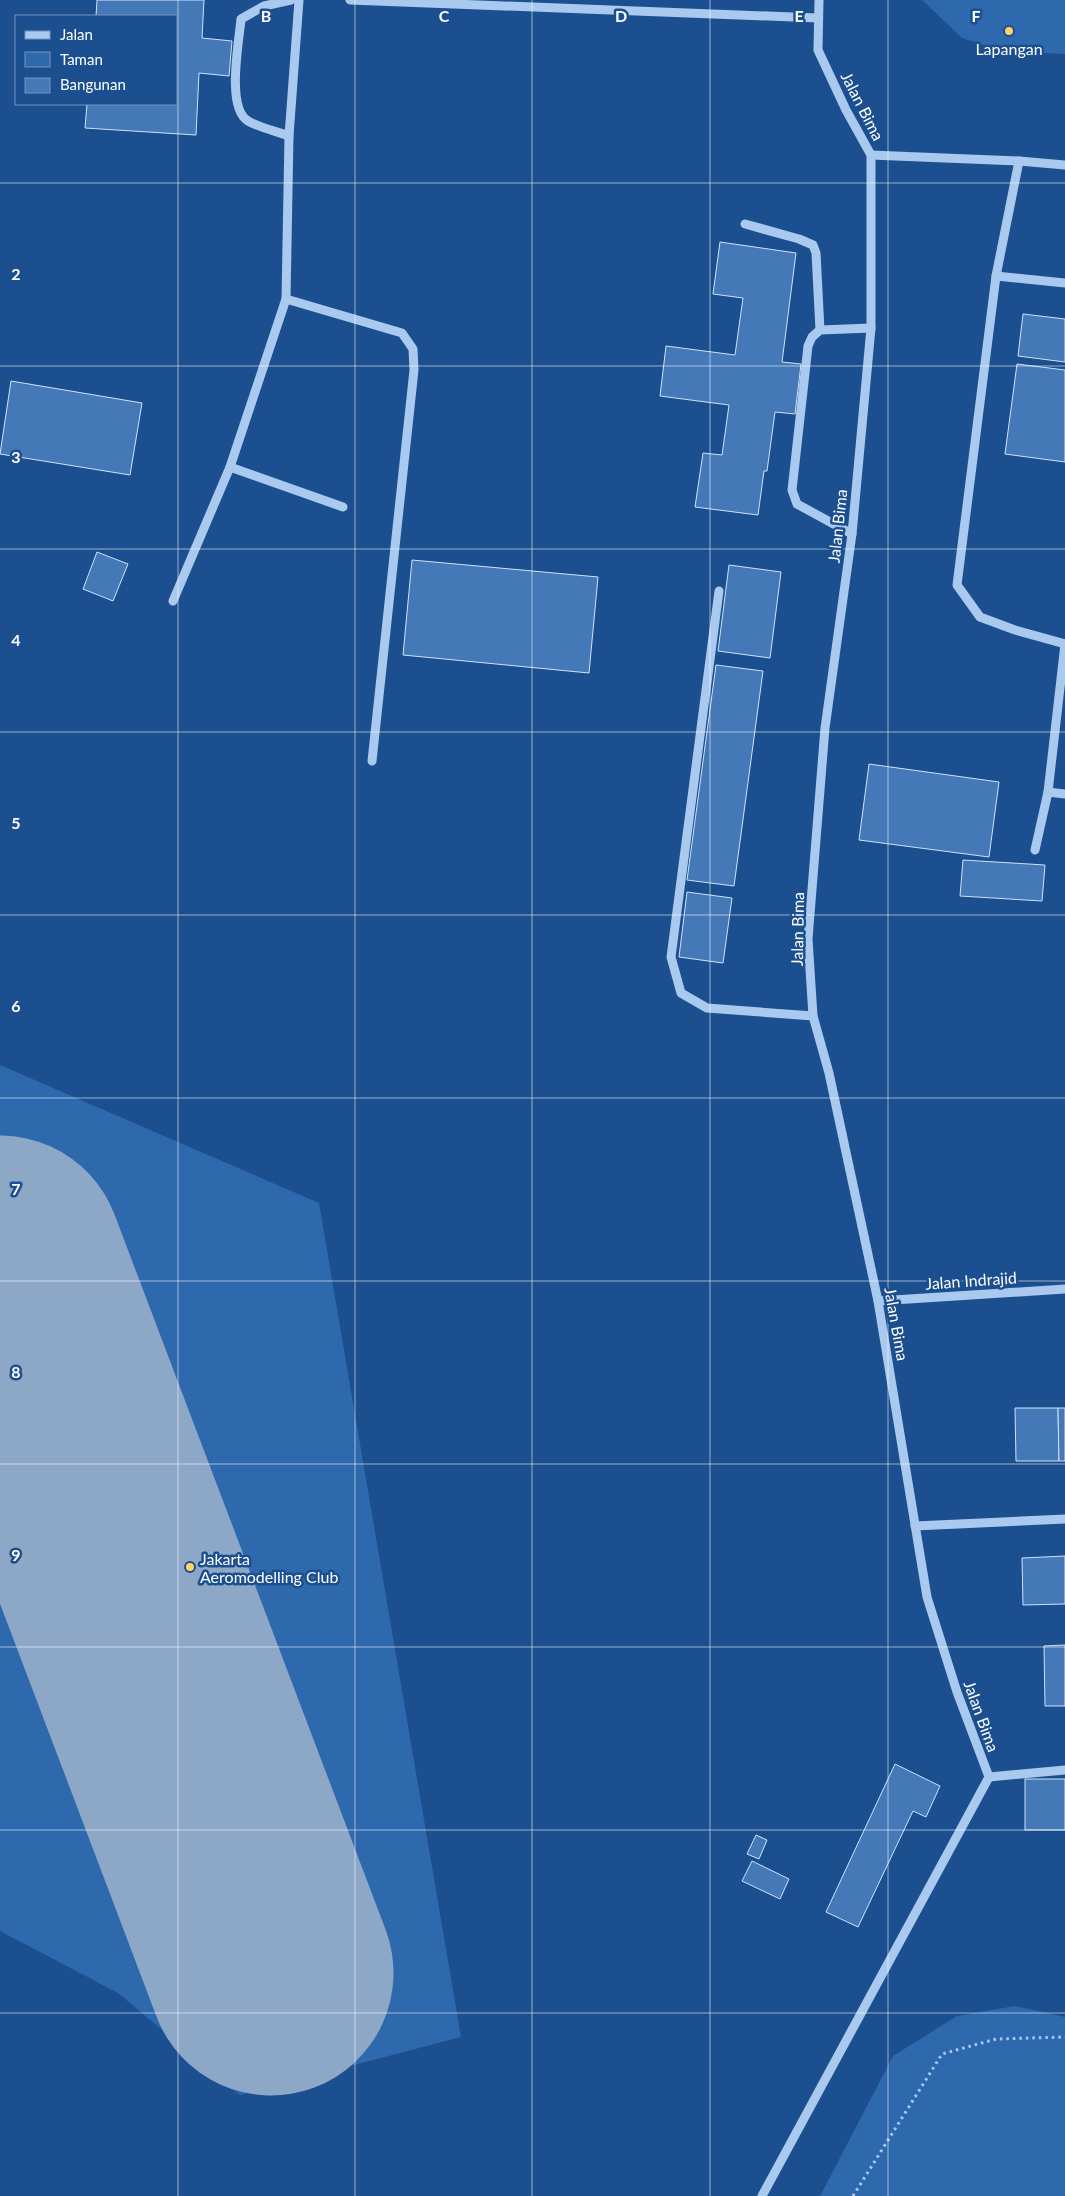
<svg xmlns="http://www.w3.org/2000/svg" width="1065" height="2196" font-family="Lato,sans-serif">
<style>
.green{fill:#2e69ad}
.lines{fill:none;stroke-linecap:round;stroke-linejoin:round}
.taxiway{stroke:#8da7c7;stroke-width:99}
.runway{stroke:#8da7c7;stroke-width:245}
.building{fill:#4478b7;stroke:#cfe3fa}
.path{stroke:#a9c9ee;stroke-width:3;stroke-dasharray:2.5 4;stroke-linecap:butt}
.minor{stroke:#a9c9ee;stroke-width:9}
.grid{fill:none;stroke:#fff;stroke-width:1;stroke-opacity:0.55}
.poi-dot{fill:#ffd166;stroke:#1b4f8f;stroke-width:2}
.labels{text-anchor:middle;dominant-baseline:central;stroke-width:5;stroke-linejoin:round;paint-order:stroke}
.poi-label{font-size:16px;fill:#fff;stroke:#1b4f8f}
.street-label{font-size:16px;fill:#fff;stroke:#1b4f8f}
.grid-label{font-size:16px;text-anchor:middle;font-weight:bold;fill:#fff;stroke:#1b4f8f;stroke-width:5;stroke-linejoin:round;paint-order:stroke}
</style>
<rect width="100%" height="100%" fill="#1b4f8f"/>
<g class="green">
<path d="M922,0H1065V54L1002,51L962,38Z"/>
<path d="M0,1065L319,1203L461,2037L240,2095L118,1993L0,1931Z"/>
<path d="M1015,2006L1065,2017V2196H820L893,2056L957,2016Z"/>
</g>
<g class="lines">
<path class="taxiway" d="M0,1490L91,1499"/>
<path class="runway" d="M0,1258L271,1973"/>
</g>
<g class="building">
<path d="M97,0H204L202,38L232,41L229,76L199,73L196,135L85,128L87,104H176V16H96Z"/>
<path d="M720,242L796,253L782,362L801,364L795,414L775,412L767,471H764L758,515L695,507L703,453L722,455L729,405L660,396L666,346L735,355L743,298L713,294Z"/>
<path d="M1023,314L1065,319V362L1018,356Z"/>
<path d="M1017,364L1065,370V462L1005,454Z"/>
<path d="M11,381L142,403L130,475L0,454Z"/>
<path d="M97,552L128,564L113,601L83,589Z"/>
<path d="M412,560L598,577L589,673L403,655Z"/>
<path d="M729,565L781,572L770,658L718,651Z"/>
<path d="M716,665L763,671L734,886L687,880Z"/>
<path d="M869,764L999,782L989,857L859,840Z"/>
<path d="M963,860L1045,865L1042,901L960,896Z"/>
<path d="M687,892L732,898L723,963L679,957Z"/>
<path d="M1015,1408H1058L1059,1461H1016Z"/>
<path d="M1058,1408H1065V1461H1059Z"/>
<path d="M1065,1556V1604L1023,1605L1022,1558Z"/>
<path d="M1065,1645V1706H1045L1044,1646Z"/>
<path d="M895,1764L940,1786L926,1817L913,1811L858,1927L826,1912Z"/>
<rect x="1025" y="1779" width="40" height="51"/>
<path d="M756,1835L767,1840L759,1859L747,1854Z"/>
<path d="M752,1861L789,1879L780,1899L742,1881Z"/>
</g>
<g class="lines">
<path class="path" d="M853,2196L942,2054L996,2039L1065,2037"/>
<g class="minor">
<path d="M350,0L818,18"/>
<path d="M819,0L818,50L846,110L871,155V328L852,534L825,728L808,939L813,1016L829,1073L878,1301L927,1597L957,1692L989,1777L1065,1770"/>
<path d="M289,136C276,131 260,128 248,121C226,108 239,42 241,19L264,6L291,0"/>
<path d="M871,155L1019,161L1065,165"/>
<path d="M745,224L799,239L813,245L816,253L820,330"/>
<path d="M996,276L1019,161"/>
<path d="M1065,283L996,276L957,585L980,617L1015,630L1065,644"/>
<path d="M286,299L402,333L413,349L414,370L372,761"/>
<path d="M230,467L343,507"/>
<path d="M852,534L797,504L792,490L808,346L812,337L820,330L871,328"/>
<path d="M719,591L671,957L681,993L707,1008L813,1016"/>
<path d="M173,601L230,467L286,299L289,136L299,0"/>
<path d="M1048,792L1065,794"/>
<path d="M1035,850L1048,792L1065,644"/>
<path d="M878,1301L1065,1289"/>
<path d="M915,1526L1065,1519"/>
<path d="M762,2196L989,1777"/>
</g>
</g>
<path class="grid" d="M178,0V2196M355,0V2196M532,0V2196M710,0V2196M888,0V2196M0,183H1065M0,366H1065M0,549H1065M0,732H1065M0,915H1065M0,1098H1065M0,1281H1065M0,1464H1065M0,1647H1065M0,1830H1065M0,2013H1065"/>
<g class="poi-dot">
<circle cx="1009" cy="31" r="5"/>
<circle cx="190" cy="1567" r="5"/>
</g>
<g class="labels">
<g class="poi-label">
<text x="1009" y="48">Lapangan</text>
<text x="200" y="1558" text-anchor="start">Jakarta<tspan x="200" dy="18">Aeromodelling Club</tspan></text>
</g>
<g class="street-label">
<text transform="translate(863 106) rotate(63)">Jalan Bima</text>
<text transform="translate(837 526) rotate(-84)">Jalan Bima</text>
<text transform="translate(797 929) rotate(-89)">Jalan Bima</text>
<text transform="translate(971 1280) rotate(-4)">Jalan Indrajid</text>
<text transform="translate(897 1324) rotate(80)">Jalan Bima</text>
<text transform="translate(982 1716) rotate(70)">Jalan Bima</text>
</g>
</g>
<g class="grid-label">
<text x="266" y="22">B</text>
<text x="444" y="22">C</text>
<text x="621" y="22">D</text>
<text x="799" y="22">E</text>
<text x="976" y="22">F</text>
<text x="16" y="280">2</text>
<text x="16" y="463">3</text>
<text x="16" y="646">4</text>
<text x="16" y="829">5</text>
<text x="16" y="1012">6</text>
<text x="16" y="1195">7</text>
<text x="16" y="1378">8</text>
<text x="16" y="1561">9</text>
</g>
<rect x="15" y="15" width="162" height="90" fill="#1b4f8f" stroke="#7695bc"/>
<rect x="25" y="31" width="25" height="8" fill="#a9c9ee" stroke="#7695bc"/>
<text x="60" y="40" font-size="15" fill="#ffffff">Jalan</text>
<rect x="25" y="52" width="25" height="15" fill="#2e69ad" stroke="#7695bc"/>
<text x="60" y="65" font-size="15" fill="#ffffff">Taman</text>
<rect x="25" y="78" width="25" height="15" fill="#4478b7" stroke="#7695bc"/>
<text x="60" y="90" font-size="15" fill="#ffffff">Bangunan</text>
</svg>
